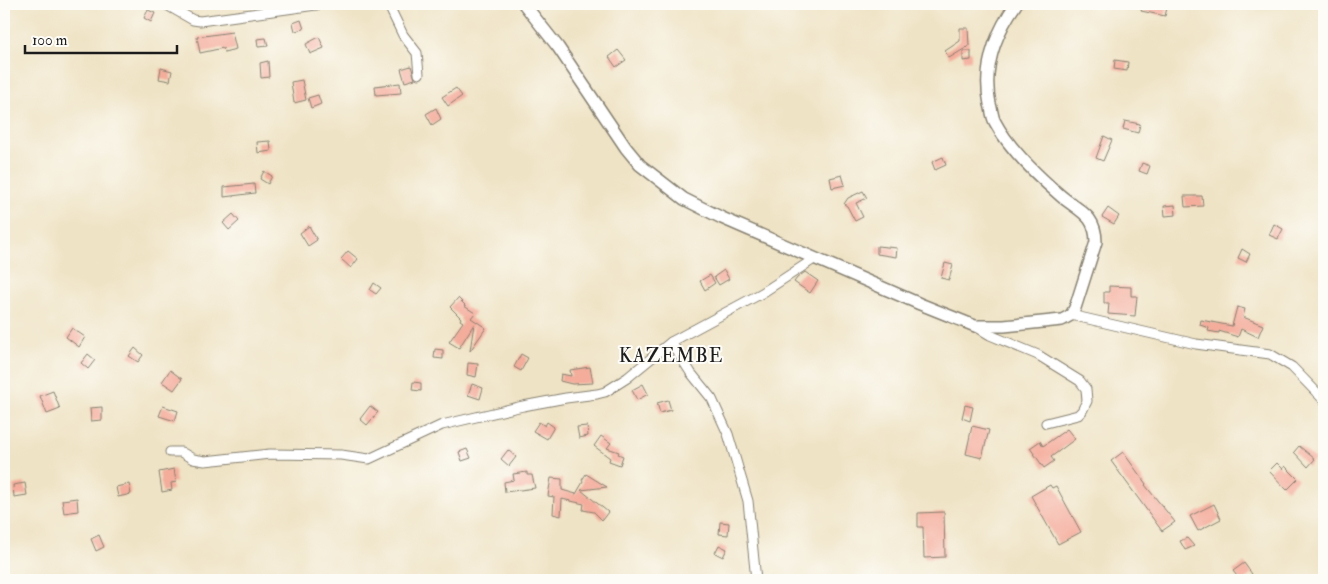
<svg xmlns="http://www.w3.org/2000/svg" width="1328" height="584" font-family="'IM FELL Double Pica',serif">
<style>
.building{fill:#f4ac9b}
.lines{fill:none;stroke-linecap:round;stroke-linejoin:round}
.street-casing{stroke:#868070;stroke-width:11}
.secondary-casing{stroke:#868070;stroke-width:14}
.street{stroke:#fff;stroke-width:9}
.secondary{stroke:#fff;stroke-width:11}
.labels{text-anchor:middle;dominant-baseline:central;stroke-width:4;stroke-linejoin:round;paint-order:stroke}
.quarter-label{font-size:19px;letter-spacing:1px;fill:#1c1c1c;stroke:#fdfcf7}
</style>
<rect width="100%" height="100%" fill="#fdfcf7"/>
<filter id="ink" filterUnits="userSpaceOnUse"><feTurbulence type="fractalNoise" baseFrequency=".02" numOctaves="2"/><feDisplacementMap in="SourceGraphic" scale="10" xChannelSelector="R" yChannelSelector="G"/><feConvolveMatrix kernelMatrix="1 2 1 2 8 2 1 2 1" color-interpolation-filters="sRGB"/></filter>
<filter id="wash" filterUnits="userSpaceOnUse"><feTurbulence type="fractalNoise" baseFrequency=".0096" numOctaves="4" result="noise"/><feDisplacementMap in="SourceGraphic" scale="20" xChannelSelector="R" yChannelSelector="G"/><feGaussianBlur stdDeviation="1.12" result="paint"/><feColorMatrix in="noise" values="0 0 0 0 0 0 0 0 0 0 0 0 0 0 0 0 0 1.4 0 .05"/><feComposite in="paint" operator="in"/></filter>
<g filter="url(#wash)">
<rect width="100%" height="100%" fill="#efe3c5"/>
<g id="blocks">
<g class="building">
<path d="M1143,4H1168L1165,16L1141,11Z"/>
<path d="M148,10L155,13L151,22L144,18Z"/>
<path d="M301,20L304,29L295,31L293,23Z"/>
<path d="M960,28H968L969,46L949,58L945,51L960,41Z"/>
<path d="M232,32L236,49L224,52L223,48L200,53L197,37Z"/>
<path d="M319,37L324,48L310,54L306,44Z"/>
<path d="M266,38L268,46L258,47L257,39Z"/>
<path d="M618,50L626,60L616,67L609,57Z"/>
<path d="M963,51H971V60L963,61Z"/>
<path d="M1115,60L1128,62L1127,71L1114,69Z"/>
<path d="M268,61L269,77L261,78L260,63Z"/>
<path d="M411,66L415,79L405,82L401,69Z"/>
<path d="M161,68L172,71L170,81L159,79Z"/>
<path d="M302,80L306,100L294,103L291,82Z"/>
<path d="M400,83L401,93L376,95L375,86Z"/>
<path d="M456,88L462,96L448,106L442,97Z"/>
<path d="M318,95L321,104L311,108L308,98Z"/>
<path d="M436,108L441,119L432,125L426,114Z"/>
<path d="M1125,121L1140,124L1138,133L1123,129Z"/>
<path d="M1104,136L1112,140L1103,161L1096,158Z"/>
<path d="M270,141L271,151L258,153L257,142Z"/>
<path d="M943,157L946,165L935,170L932,162Z"/>
<path d="M1142,163L1150,166L1147,174L1139,171Z"/>
<path d="M264,171L272,176L268,184L260,179Z"/>
<path d="M842,175L845,185L832,188L830,178Z"/>
<path d="M254,184L255,193L224,197V187Z"/>
<path d="M863,191L867,198L856,203L863,217L855,221L847,206L844,204L848,198Z"/>
<path d="M1184,196H1202L1203,206L1185,207Z"/>
<path d="M1175,205L1176,215L1165,216L1164,206Z"/>
<path d="M1108,208L1119,216L1114,224L1102,217Z"/>
<path d="M233,214L239,221L229,230L223,223Z"/>
<path d="M1274,224L1283,229L1278,239L1269,235Z"/>
<path d="M309,226L317,240L308,246L300,233Z"/>
<path d="M877,246L897,248L896,257L877,254Z"/>
<path d="M1242,249L1250,254L1246,262L1238,258Z"/>
<path d="M348,251L358,259L351,268L341,259Z"/>
<path d="M945,263L953,265L949,280L941,278Z"/>
<path d="M724,270L729,279L719,285L714,277Z"/>
<path d="M805,272L818,281L810,293L794,282L797,278Z"/>
<path d="M710,275L715,283L705,290L700,281Z"/>
<path d="M374,283L381,288L376,294L370,290Z"/>
<path d="M1109,286L1131,287V296H1137L1135,316L1108,314L1109,303H1104V292H1109Z"/>
<path d="M458,298L465,305L464,306L475,313L471,318L486,328L470,351L474,324L459,348L449,342L463,322L460,320L461,318L450,307Z"/>
<path d="M1237,307L1245,309L1243,317L1263,325L1258,337L1241,329L1238,337L1219,331V333L1208,331L1209,328L1200,325L1201,320L1232,326Z"/>
<path d="M72,328L85,337L79,347L66,337Z"/>
<path d="M135,348L143,355L138,362L129,356Z"/>
<path d="M435,349L443,350V359L434,358Z"/>
<path d="M88,354L95,360L88,369L81,363Z"/>
<path d="M521,354L528,358L521,371L514,367Z"/>
<path d="M468,363L478,364L476,377L467,375Z"/>
<path d="M590,367L593,383L572,384L560,381L561,374L571,376L570,370Z"/>
<path d="M170,370L182,379L174,390L162,382Z"/>
<path d="M413,382L421,383V391L412,390Z"/>
<path d="M472,384L483,388L480,399L468,395Z"/>
<path d="M643,384L648,394L637,400L632,390Z"/>
<path d="M53,391L60,409L47,414L40,396Z"/>
<path d="M668,400L671,410L660,413L657,403Z"/>
<path d="M965,405L973,407L970,421L962,418Z"/>
<path d="M163,406L178,411L175,421L159,416Z"/>
<path d="M370,406L378,412L367,425L360,419Z"/>
<path d="M102,407V420L91,421L90,408Z"/>
<path d="M539,422L545,426L547,422L554,427L547,439L533,431Z"/>
<path d="M587,426L588,436L579,438L577,427Z"/>
<path d="M972,426L989,430L982,458L966,454Z"/>
<path d="M1067,429L1075,439L1051,457L1054,461L1044,468L1030,448L1040,441L1043,446Z"/>
<path d="M601,436L611,443L607,448L619,452L618,454L623,456L620,465L609,461L610,458L594,446Z"/>
<path d="M1299,446L1315,459L1308,467L1294,452Z"/>
<path d="M467,449L471,458L462,461L459,452Z"/>
<path d="M508,450L516,457L509,466L501,459Z"/>
<path d="M1123,452L1146,484L1145,485L1175,522L1162,531L1111,461Z"/>
<path d="M1277,463L1283,469L1285,466L1298,479L1287,490L1269,471Z"/>
<path d="M174,469L176,482L171,483L172,490L162,492L159,472Z"/>
<path d="M527,472V475H532L535,488L505,492L504,482L514,480L513,474Z"/>
<path d="M586,474L607,487L581,490L608,512L602,520L594,512L583,510L584,504L562,499L561,516L553,514L554,497L548,496L551,478L562,479V490L576,494L583,482L582,480Z"/>
<path d="M25,483L27,495L14,497L13,485Z"/>
<path d="M129,484L131,494L118,497L116,487Z"/>
<path d="M1050,485L1052,488L1056,486L1081,532L1058,544L1031,496Z"/>
<path d="M77,498L78,511L64,513L62,500Z"/>
<path d="M1214,504L1221,519L1198,531L1190,516Z"/>
<path d="M944,512L945,557L924,558L923,527H918V513Z"/>
<path d="M720,522L729,523L728,535L719,534Z"/>
<path d="M99,535L104,547L96,551L91,539Z"/>
<path d="M1187,538L1194,546L1185,550L1180,541Z"/>
<path d="M719,545L727,549L723,557L715,553Z"/>
<path d="M1244,563L1252,574L1244,580H1240L1233,571Z"/>
</g>
</g>
</g>
<g filter="url(#ink)">
<use href="#blocks" fill-opacity="0" stroke="#868070" stroke-width="1"/>
<g class="lines">
<g class="street-casing">
<g id="street">
<path d="M165,4L193,20L200,21L323,4"/>
<path d="M388,4L403,35L417,53L419,74"/>
<path d="M1071,315L1196,344L1270,354L1292,367L1324,400"/>
<path d="M975,326L990,335L1038,355L1080,381L1086,389L1087,401L1082,411L1078,415L1046,423"/>
<path d="M671,342L691,373L712,399L728,434L748,501L756,580"/>
<path d="M170,452H181L193,459L205,461L270,454L341,455L369,459L442,425L523,406L566,398L597,394L605,392L627,378L671,342L762,293L814,259"/>
</g>
</g>
<g class="secondary-casing">
<path id="secondary" d="M524,4L558,47L626,148L640,165L684,199L722,218L920,304L975,326H1004L1062,320L1071,315L1075,308L1096,242C1096,215 1079,211 1061,196C1039,177 1008,147 995,122C992,117 992,110 990,104C982,67 995,34 1016,4"/>
</g>
<use href="#street" class="street"/>
<use href="#secondary" class="secondary"/>
</g>
</g>
<g class="labels">
<g class="quarter-label">
<text x="671" y="356">KAZEMBE</text>
</g>
</g>
<rect width="1328" height="584" fill="none" stroke="#fdfcf7" stroke-width="20"/>
<path d="M25 45v8h152v-8" fill="none" stroke="#1c1c1c" stroke-width="2.5"/>
<text x="32" y="45" font-size="15" fill="#1c1c1c" stroke="#fdfcf7" stroke-width="4" paint-order="stroke">100 m</text>
</svg>
